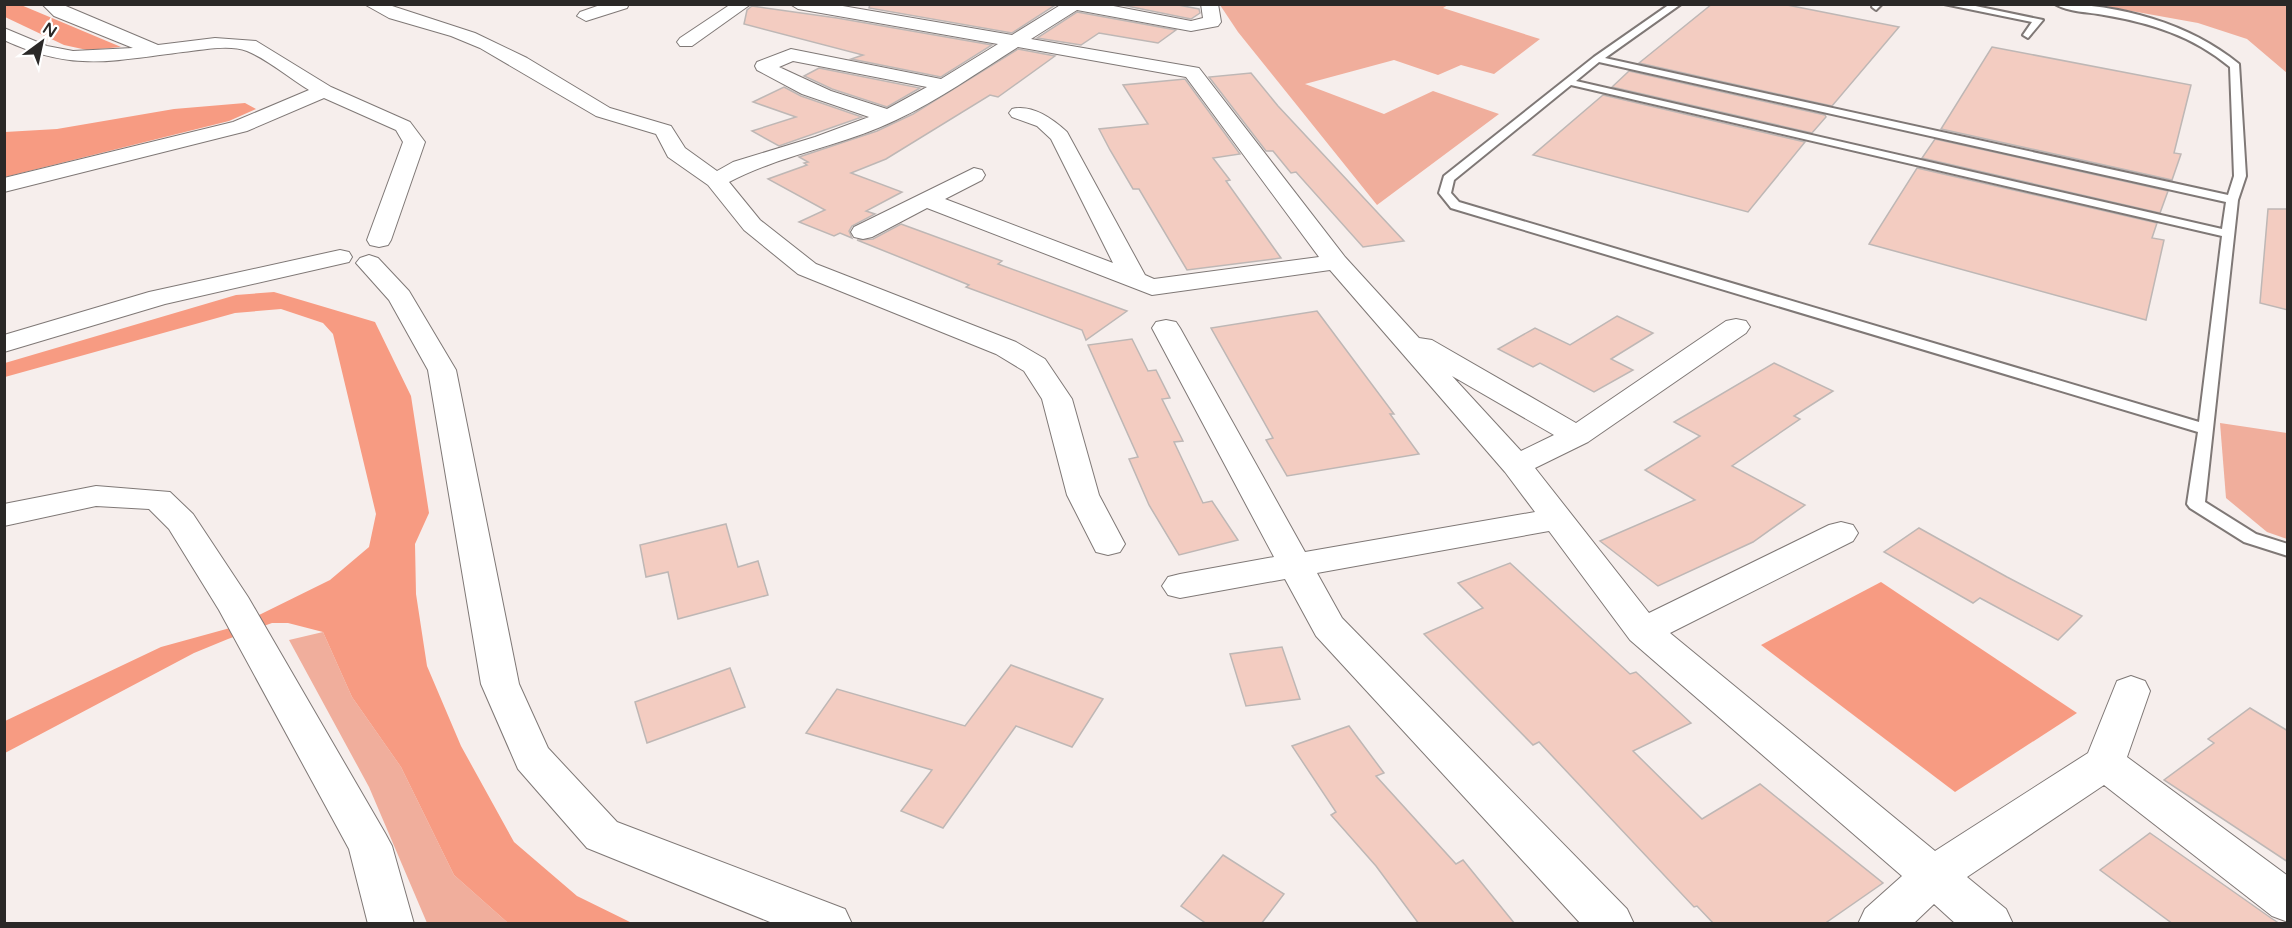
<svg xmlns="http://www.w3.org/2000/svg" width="2292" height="928" font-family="'Varela Round',sans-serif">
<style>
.green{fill:#f0ae9c}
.water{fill:#f79b82}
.building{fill:#f3ccc1;stroke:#beb7b5;stroke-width:1.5}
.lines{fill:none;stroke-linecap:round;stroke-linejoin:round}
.service-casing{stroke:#7f7876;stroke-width:4}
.minor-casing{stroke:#7f7876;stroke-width:2}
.service{fill:#fff;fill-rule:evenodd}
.minor{fill:#fff;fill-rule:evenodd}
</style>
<rect width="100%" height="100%" fill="#f6eeec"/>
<g class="green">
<path d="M1220,5H1448L1443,8L1540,39L1494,74L1461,65L1438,75L1394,60L1305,84L1384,114L1433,91L1499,114L1377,205L1238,32Z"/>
<path d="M2098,5H2287V73L2247,39L2198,23Z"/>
<path d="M2220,423L2287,433V539L2267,532L2226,498Z"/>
<path d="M323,632L352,697L401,767L454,875L508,923H427L369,787L289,640Z"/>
</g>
<g class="water">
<path d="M4,5H21L121,47L87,50L64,45L5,17Z"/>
<path d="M245,103L256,109L229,121L5,177V132L57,129L174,109Z"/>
<path d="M274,292L375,322L411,396L429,513L415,544L416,594L427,666L461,746L514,842L577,896L632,923H508L454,875L401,767L352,697L323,632L288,623H272L228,639L194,653L5,753V721L161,647L230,628L257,616L330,580L369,547L376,514L333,334L323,323L281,309L235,313L5,377V363L236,295Z"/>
<path d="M1881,582L2077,713L1955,792L1761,645Z"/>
</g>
<g class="building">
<path d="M870,4H1057L1012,33L869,8Z"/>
<path d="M1117,4H1173L1199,9L1200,13L1191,19Z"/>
<path d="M1712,4H1782L1899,27L1832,106L1639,63Z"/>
<path d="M752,6L837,18L992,45L941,77L851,59L863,55L744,24L747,10Z"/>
<path d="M1077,12L1176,30L1158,43L1099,33L1081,45L1037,38Z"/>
<path d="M1992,47L2191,85L2174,153L2181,154L2172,180L1941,129Z"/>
<path d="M1018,49L1055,56L998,97L990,95L886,159L851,173L902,192L866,211L875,214L852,226L849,231L852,238L840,233L834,236L799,222L825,210L768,179L807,165L804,163L808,162L799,157L877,131L913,114Z"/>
<path d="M819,68L920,88L887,107L832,89L804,76Z"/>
<path d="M1629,71L1825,115L1826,117L1812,133L1612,87Z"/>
<path d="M1251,73L1278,106L1404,241L1363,247L1296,172L1291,173L1273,151H1266L1209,77Z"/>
<path d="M1185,79L1240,154L1213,158L1230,180L1226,181L1281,258L1187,270L1139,189H1133L1110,150L1099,129L1148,124L1123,85Z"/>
<path d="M784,87L801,96L862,117L779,146L752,131L796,117L753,102Z"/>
<path d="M1603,95L1805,142L1748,212L1533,155Z"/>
<path d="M1935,139L2168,191L2160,213L1922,158Z"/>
<path d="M1917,168L2157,223L2152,238L2164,240L2146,320L1869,244Z"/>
<path d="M2268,209H2288V310L2260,303Z"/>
<path d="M901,224L1002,261L998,264L1127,311L1086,340L1082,330L966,287L969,285L857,240L873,239Z"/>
<path d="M1317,311L1394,414H1390L1419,454L1287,476L1266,440L1273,438L1211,328Z"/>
<path d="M1617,316L1653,333L1611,359L1633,370L1594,392L1540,363L1533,367L1498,349L1535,328L1570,345Z"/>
<path d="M1132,339L1148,371L1156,370L1170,398L1162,399L1183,441L1174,442L1203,503L1212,501L1238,540L1179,555L1149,505L1129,459L1138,457L1088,345Z"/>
<path d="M1774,363L1833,391L1794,416L1800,419L1732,466L1805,505L1753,542L1658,586L1600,541L1695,500L1645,470L1700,436L1674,422Z"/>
<path d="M726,524L738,567L758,561L768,595L678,619L668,572L646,577L640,545Z"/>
<path d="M1919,528L2007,577L2082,616L2058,640L1980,598L1973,603L1884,552Z"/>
<path d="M1510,563L1630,674L1636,672L1691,723L1633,751L1702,819L1760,784L1883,883L1824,924H1714L1697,906L1694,907L1539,742L1533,745L1424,634L1483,608L1458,583Z"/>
<path d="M1282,647L1300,699L1246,706L1230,654Z"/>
<path d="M1011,665L1103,699L1072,747L1016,726L943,828L901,811L932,770L806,733L837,689L965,726Z"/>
<path d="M730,668L745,707L647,743L635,702Z"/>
<path d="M2250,708L2288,731V862L2164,780L2214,743L2208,739Z"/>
<path d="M1349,726L1384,773L1376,776L1456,864L1463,860L1515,924H1419L1376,866L1331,815L1336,812L1292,746Z"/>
<path d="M2150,833L2271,918L2280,924H2173L2100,870Z"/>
<path d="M1223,855L1284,894L1261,924H1207L1181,906Z"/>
</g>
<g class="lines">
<g class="service-casing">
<g id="service">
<path d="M1670,4H1681L1605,58L2228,195L2234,176L2230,67C2193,36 2151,23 2104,15C2089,12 2068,12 2055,4C2119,4 2189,23 2239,64L2246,176L2238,200L2205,502L2256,534L2288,544V556L2244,542L2190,508L2187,504L2198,432L1451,208L1439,193L1444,176L1594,57ZM1599,62L2226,202L2222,229L1576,81ZM1571,85L2222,236L2199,422L1459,202L1451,193L1454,180Z"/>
<path d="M1873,4H1882L1876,10L1872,7Z"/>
<path d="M1944,4H1966L2043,20L2028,38L2023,35L2032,22Z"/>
</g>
</g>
<g class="minor-casing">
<g id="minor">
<path d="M42,4H61L158,45L215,38L256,41L331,87L410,122L425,142L391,240L388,245L379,247L370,245L367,240L403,142L396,130L324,98L247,131L4,192V178L233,122L309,90C289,78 269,60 247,51C229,44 202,50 183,52C111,61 73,72 4,40V28L47,46L73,51L133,48L54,16Z"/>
<path d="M364,4H386L475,33L527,58L610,108L671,126L685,148L717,171L733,162L815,137L869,117L802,94L757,70L755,66L757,62L791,49L941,79L998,44L798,9L790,4H831L1012,35L1062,4H1103L1191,21L1203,18L1201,4H1218L1221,22L1218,26L1191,31L1077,10L1031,39L1199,68L1345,257L1419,338L1432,340L1576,423L1726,321L1736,319L1746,321L1750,327L1746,333L1588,442L1535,468L1649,613L1829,525L1841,522L1853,525L1858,533L1853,541L1670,633L1935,851L2088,753L2117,681L2131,676L2145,681L2150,691L2127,757L2288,876V922L2272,916L2104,785L1967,877L2006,909L2013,924H1956L1934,904L1913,924H1858L1865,909L1902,876L1630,640L1549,531L1317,573L1342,618L1627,909L1634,924H1581L1316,636L1285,579L1180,598L1168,595L1162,586L1168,577L1180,574L1274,557L1152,328L1156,322L1166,320L1176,322L1180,328L1305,552L1535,512L1505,472L1330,270L1152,295L927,208L872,237L863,239L854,237L851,232L854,227L974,168L982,170L985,175L982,180L945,199L1113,263L1051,139L1037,126L1012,117L1009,113L1012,109C1032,104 1053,119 1067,132L1145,275L1154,279L1319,257L1186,77L1018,47C978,72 939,100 896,120C843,146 782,154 729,182L760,220L816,264L1016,342L1045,359L1072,399L1099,495L1125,544L1120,552L1108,555L1096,552L1067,495L1042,399L1024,371L996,354L798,274L744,230L708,185L668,157L656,134L596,116L480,48L451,36L389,18ZM793,61L927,87L887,109L831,91L779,67ZM1452,376L1554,435L1521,451Z"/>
<path d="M603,4H629L627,8L586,21L577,16L580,12Z"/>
<path d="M731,4H751L692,46H680L677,42L680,38Z"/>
<path d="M340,250L349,252L352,257L349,262L165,304L4,352V335L149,292Z"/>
<path d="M369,255L378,258L409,291L456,370L519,684L548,748L617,822L845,909L852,924H775L587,848L518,769L481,684L428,370L389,300L356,263L360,258Z"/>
<path d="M96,486L170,492L193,514L248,597L385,833L392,846L414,924H368L349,849L219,610L169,529L149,509L96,506L4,526V504Z"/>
</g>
</g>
<use href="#service" class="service"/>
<use href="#minor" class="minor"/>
</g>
<rect width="2292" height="928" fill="none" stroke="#2a2827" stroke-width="12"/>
<g transform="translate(42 42) rotate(33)" stroke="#ffffff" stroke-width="4.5" paint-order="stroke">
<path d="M0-4.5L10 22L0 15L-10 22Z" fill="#2a2827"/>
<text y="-9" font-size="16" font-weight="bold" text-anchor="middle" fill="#2a2827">N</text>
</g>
</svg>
